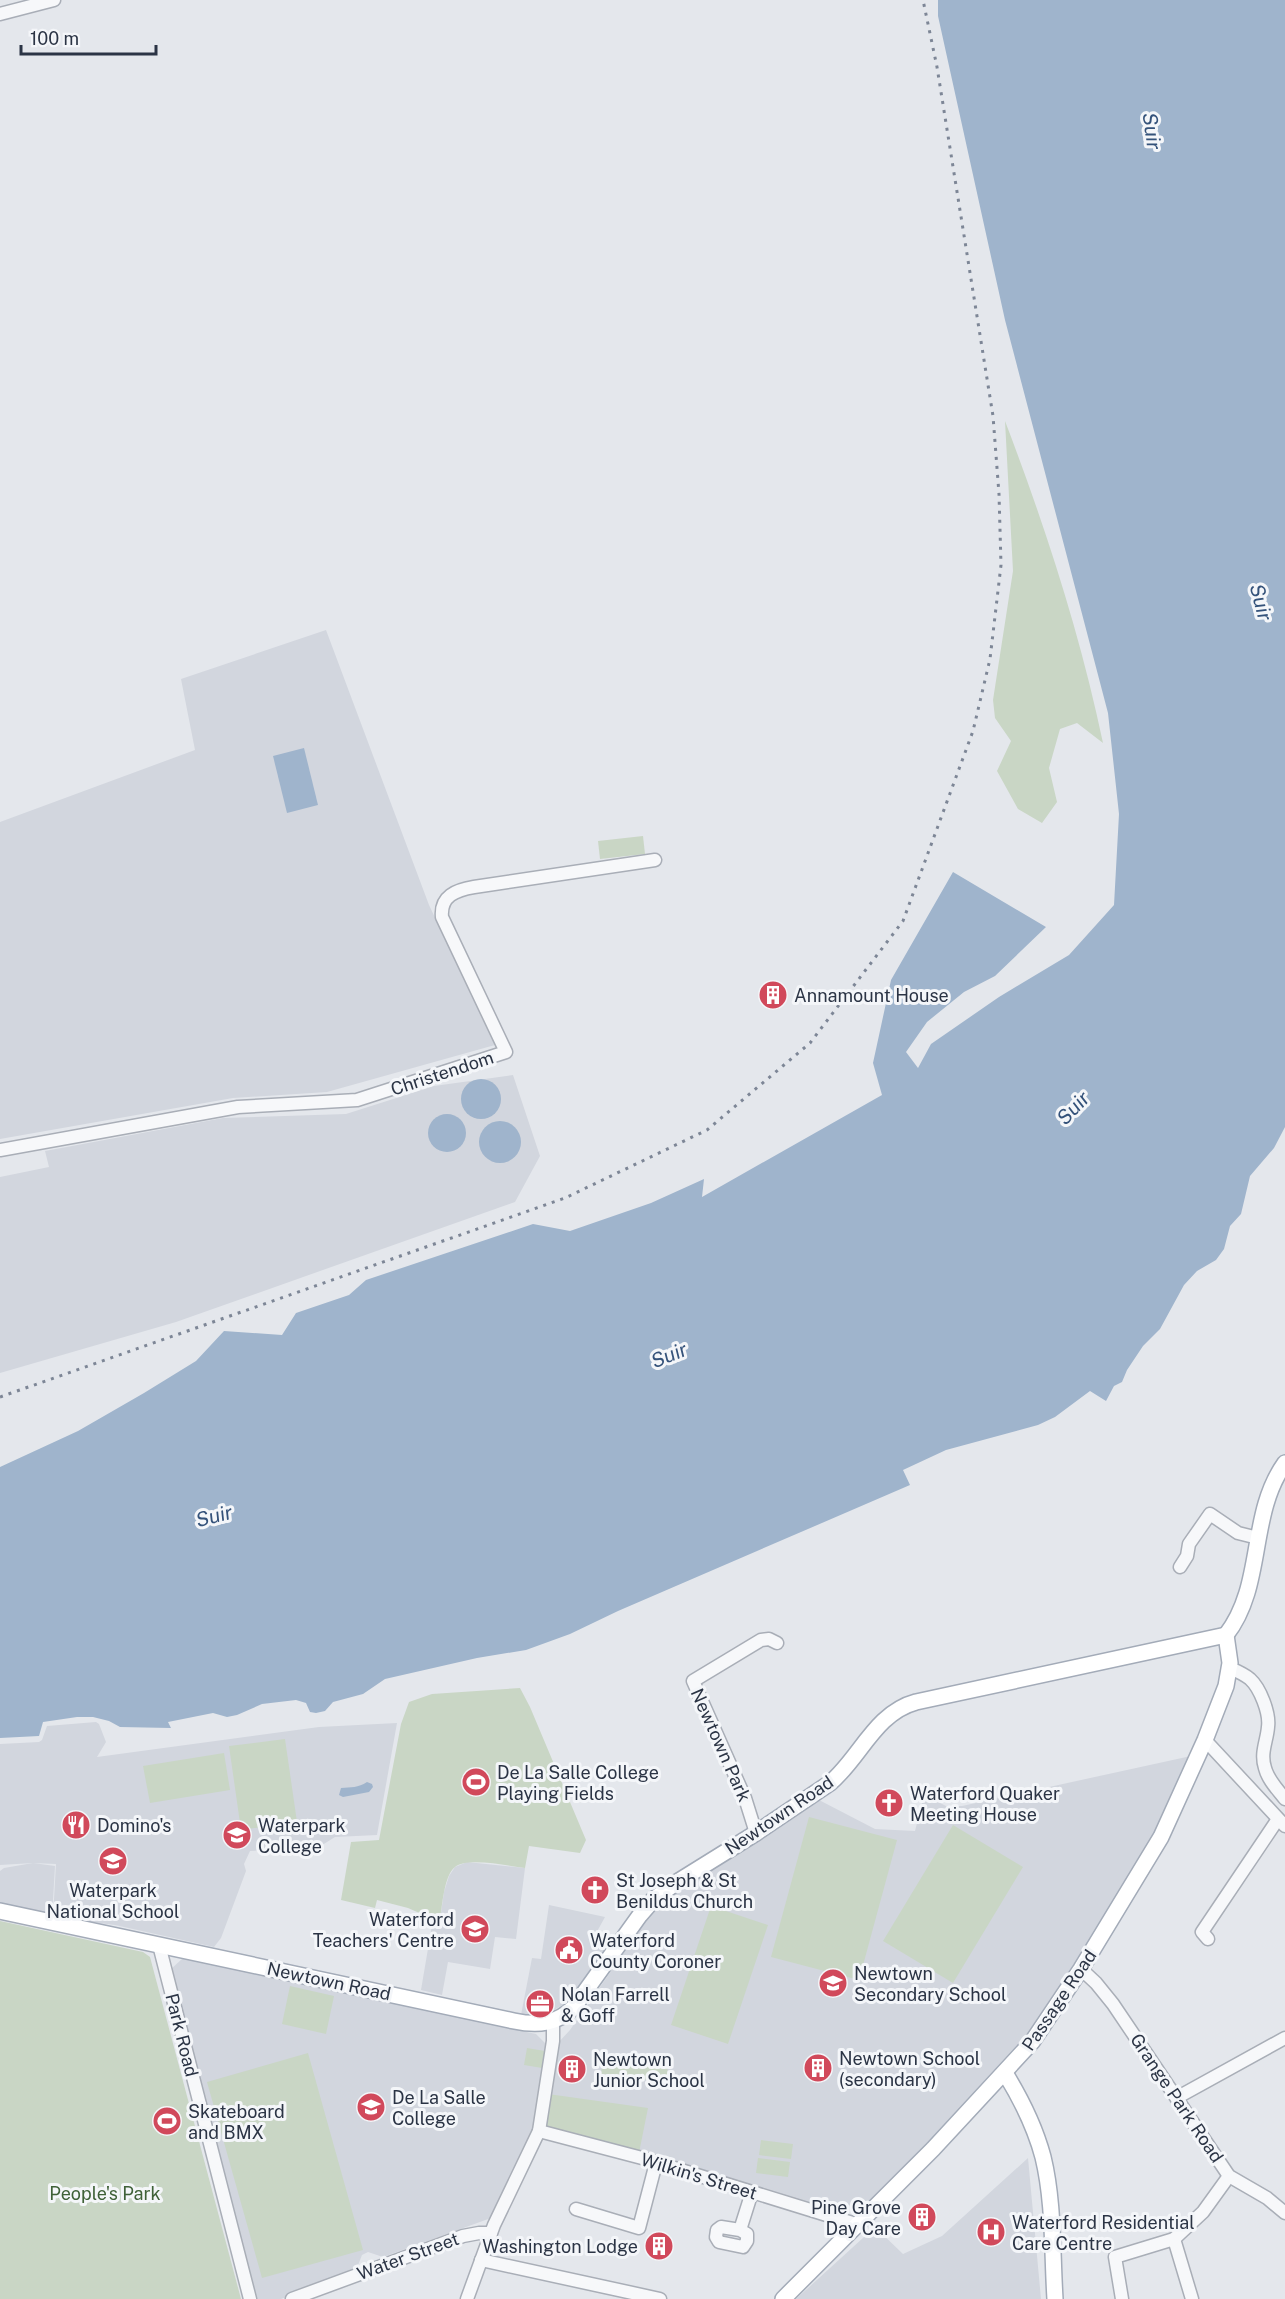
<svg xmlns="http://www.w3.org/2000/svg" width="1285" height="2299" font-family="'Public Sans',sans-serif">
<style>
.built{fill:#d2d6de}
.green{fill:#c9d6c5}
.water{fill:#9fb4cc}
.lines{fill:none;stroke-linecap:round;stroke-linejoin:round}
.minor-casing{stroke:#a9aeb7;stroke-width:15}
.major-casing{stroke:#a3abb8;stroke-width:18}
.minor{stroke:#f7f8fa;stroke-width:12}
.major{stroke:#fff;stroke-width:15}
.rail{stroke:#7d8696;stroke-width:3;stroke-dasharray:3 6;stroke-linecap:butt}
.labels{text-anchor:middle;dominant-baseline:central;stroke-width:6;stroke-linejoin:round;paint-order:stroke}
.poi-label{font-size:18px;fill:#2b3445;stroke:#f4f6f9;text-anchor:start}
.street-label{font-size:18px;fill:#2b3445;stroke:#f4f6f9}
.park-label{font-size:18px;fill:#3f6138;stroke:#f4f6f9}
.water-label{font-size:20px;font-style:italic;fill:#34527a;stroke:#f4f6f9}
</style>
<rect width="100%" height="100%" fill="#e4e7ec"/>
<g class="built">
<path d="M326,630L429,905L495,1045L327,1092L233,1098L0,1139V822L195,750L181,679Z"/>
<path d="M513,1075L540,1156L515,1202L176,1322L0,1373V1177L49,1167L45,1151L223,1118L346,1114L434,1086Z"/>
<path d="M96,1722L99,1724L106,1742L97,1757L319,1727L397,1723L377,1835L335,1837L319,1847L250,1851L244,1864L246,1871L221,1938L214,1947L115,1925L53,1917L56,1864L33,1863L55,1866L52,1917L0,1907V1871L4,1868L33,1863L0,1865V1744L39,1742L42,1740L47,1726Z"/>
<path d="M1191,1756L1159,1827L1067,1978L1027,2037L924,2151L873,2199L829,2211L639,2153L548,2094L557,2044L570,2030L658,1904L819,1800L875,1829L915,1831L924,1795L946,1806H962Z"/>
<path d="M467,1862L525,1868L516,1939L495,1937L490,1969L448,1962L442,1995L421,1990L433,1919L440,1920L444,1892L449,1876L455,1867Z"/>
<path d="M549,1905L605,1917L594,1937L604,1951L570,2001L552,2011L534,2016L521,2015L532,1958L541,1959Z"/>
<path d="M183,1958L536,2034L547,2045L543,2081L532,2134L491,2218L383,2257L368,2252L362,2255L357,2268L281,2299H254L170,1970Z"/>
<path d="M1028,2158L1041,2299H796L875,2227L903,2254L942,2236Z"/>
</g>
<g class="green">
<path d="M1005,421C1045,526 1080,633 1103,743L1077,723L1060,729L1049,768L1057,802L1042,823L1018,809L997,771L1011,741L995,718L993,700L1013,571Z"/>
<path d="M643,836L645,854L600,859L598,841Z"/>
<path d="M520,1688L530,1707L586,1840L580,1853L529,1846L525,1868C509,1866 467,1857 455,1867C444,1875 442,1907 440,1920L433,1919L408,1908L377,1900L375,1908L341,1900L351,1842L379,1840L401,1724L409,1702L432,1694Z"/>
<path d="M285,1739L297,1822L241,1830L229,1746Z"/>
<path d="M224,1753L230,1790L150,1803L143,1766Z"/>
<path d="M809,1817L897,1840L859,1980L771,1957Z"/>
<path d="M953,1825L1023,1867L953,1983L883,1941Z"/>
<path d="M711,1906L768,1925L728,2044L671,2025Z"/>
<path d="M0,1921L143,1952L150,1957L241,2299H0Z"/>
<path d="M290,1986L334,1996L326,2034L282,2024Z"/>
<path d="M527,2048L545,2051L542,2068L524,2065Z"/>
<path d="M308,2053L363,2250L262,2278L207,2082Z"/>
<path d="M603,2058L668,2066L666,2082L601,2074Z"/>
<path d="M548,2094L648,2108L639,2153L543,2127Z"/>
<path d="M761,2140L793,2144L791,2159L759,2155Z"/>
<path d="M758,2158L790,2162L788,2177L756,2173Z"/>
</g>
<g class="water">
<path d="M938,0H1285V1127L1274,1148L1250,1176L1241,1214L1230,1226L1224,1249L1216,1260L1197,1271L1184,1285L1160,1329L1143,1346L1127,1370L1122,1382L1114,1386L1106,1401L1090,1391L1055,1417L1038,1425L946,1450L903,1470L910,1485L618,1611L570,1634L526,1650L477,1658L385,1679L363,1694L333,1702L325,1711L316,1713L310,1712L306,1703L296,1700L262,1704L237,1715L227,1717L213,1713L168,1722L171,1728L120,1727L109,1721L93,1717H77L43,1722L39,1736L0,1738V1467L78,1431L144,1393L196,1361L224,1331L282,1335L296,1313L349,1295L366,1280L533,1224L570,1231L651,1203L704,1179L702,1197L882,1095L873,1063L891,980L953,872L1046,927L995,976L964,992L927,1022L906,1052L918,1068L931,1044L999,997L1069,955L1114,905L1119,814L1108,713L1005,320L938,16Z"/>
<path d="M304,748L318,805L287,813L273,756Z"/>
<circle cx="481" cy="1099" r="20"/>
<circle cx="447" cy="1133" r="19"/>
<circle cx="500" cy="1142" r="21"/>
<path d="M367,1782L372,1784L373,1787L369,1792L343,1797L339,1795L341,1788C351,1787 358,1788 367,1782Z"/>
</g>
<g class="lines">
<g class="minor-casing">
<g id="minor">
<path d="M0,14L54,0"/>
<path d="M0,1150L238,1107L357,1100L506,1052L442,917C440,896 456,890 474,887L655,860"/>
<path d="M1180,1567L1187,1556L1189,1544L1210,1514L1238,1533L1258,1538"/>
<path d="M1230,1668C1237,1671 1244,1674 1250,1679C1260,1688 1270,1713 1268,1727C1267,1741 1260,1753 1265,1768C1268,1780 1278,1790 1285,1799"/>
<path d="M1205,1740L1285,1826"/>
<path d="M756,1833L745,1798L693,1681L761,1640L769,1639L777,1643"/>
<path d="M1208,1939L1202,1932L1278,1819"/>
<path d="M159,1945L250,2299"/>
<path d="M1081,1969L1096,1983L1113,2004L1229,2176L1267,2198L1285,2213"/>
<path d="M1178,2097L1285,2038"/>
<path d="M539,2131L642,2158L859,2225"/>
<path d="M576,2209L639,2228L656,2163"/>
<path d="M740,2230L721,2227L717,2230L716,2237L719,2242L743,2247L747,2241V2234L740,2230L752,2192"/>
<path d="M481,2260L660,2299"/>
<path d="M292,2299L463,2236L479,2233H491"/>
<path d="M467,2299L494,2225L539,2131L553,2041V2022"/>
<path d="M1122,2299L1115,2257L1174,2239"/>
<path d="M1192,2299L1174,2239L1203,2212L1229,2176"/>
</g>
</g>
<g class="major-casing">
<g id="major">
<path d="M1226,1635C1265,1585 1248,1515 1285,1463"/>
<path d="M0,1911L514,2021C538,2026 557,2024 574,2007L640,1915L653,1900L674,1884L756,1833L830,1783C860,1758 875,1713 916,1702L1226,1635"/>
<path d="M1005,2073C1021,2099 1035,2127 1043,2157C1054,2202 1052,2252 1055,2299"/>
<path d="M783,2299L933,2149L1032,2042L1081,1969L1161,1837L1205,1740L1226,1686L1230,1663L1226,1635"/>
</g>
</g>
<use href="#minor" class="minor"/>
<use href="#major" class="major"/>
<path class="rail" d="M0,1397L565,1198L707,1130L810,1043L903,921L973,731L990,659L1001,565L999,494L993,416L937,67L923,0"/>
</g>
<defs>
<g id="building-disc" transform="scale(1.5)"><circle r="9.5" fill="#d1495b" stroke="#f4f6f9"/><path d="M-4-6H4V6H1V3H-1V6H-4ZM-2.5-4.3h1.7v1.8h-1.7ZM.8-4.3h1.7v1.8H.8ZM-2.5-1h1.7V.8h-1.7ZM.8-1h1.7V.8H.8Z" fill="#fff"/></g>
<g id="stadium-disc" transform="scale(1.5)"><circle r="9.5" fill="#d1495b" stroke="#f4f6f9"/><path d="M0-5a6.5 5 0 1 0 0 10a6.5 5 0 1 0 0-10ZM-3.5-1.8h7v3.6h-7Z" fill="#fff"/></g>
<g id="church-disc" transform="scale(1.5)"><circle r="9.5" fill="#d1495b" stroke="#f4f6f9"/><path d="M-1.2-6h2.4v3.5h3.3v2.4h-3.3V6h-2.4V-.1h-3.3v-2.4h3.3Z" fill="#fff"/></g>
<g id="restaurant-disc" transform="scale(1.5)"><circle r="9.5" fill="#d1495b" stroke="#f4f6f9"/><path d="M-5-6h1v4h1v-4h1v4h1v-4h1v5L-1.5 .5V6h-2V.5L-5-1ZM5-6V6H3V1.5H1.5Q1.5-4 5-6Z" fill="#fff"/></g>
<g id="school-disc" transform="scale(1.5)"><circle r="9.5" fill="#d1495b" stroke="#f4f6f9"/><path d="M0-5L7-2L0 1L-7-2ZM-4 1L0 2.5L4 1V4Q0 6-4 4Z" fill="#fff"/></g>
<g id="civic-disc" transform="scale(1.5)"><circle r="9.5" fill="#d1495b" stroke="#f4f6f9"/><path d="M-.6-6.5H3V-4.5H.6V-3L4-1V1h2V6H-6V1h2V-1L-.6-3ZM-1.2 2.5V6h2.4V2.5Z" fill="#fff"/></g>
<g id="office-disc" transform="scale(1.5)"><circle r="9.5" fill="#d1495b" stroke="#f4f6f9"/><path d="M-6-3h4V-5.5h4V-3h4V5H-6ZM-1-4.5V-3h2v-1.5ZM-6 0V1H6V0Z" fill="#fff"/></g>
<g id="hospital-disc" transform="scale(1.5)"><circle r="9.5" fill="#d1495b" stroke="#f4f6f9"/><path d="M-5-5h3v3.5h4V-5h3V5h-3V1.5h-4V5h-3Z" fill="#fff"/></g>
</defs>
<g fill-rule="evenodd">
<use href="#building-disc" x="773" y="995"/>
<use href="#stadium-disc" x="476" y="1782"/>
<use href="#church-disc" x="889" y="1803"/>
<use href="#restaurant-disc" x="76" y="1825"/>
<use href="#school-disc" x="237" y="1835"/>
<use href="#school-disc" x="113" y="1861"/>
<use href="#church-disc" x="595" y="1890"/>
<use href="#school-disc" x="475" y="1929"/>
<use href="#civic-disc" x="569" y="1950"/>
<use href="#school-disc" x="833" y="1983"/>
<use href="#office-disc" x="540" y="2004"/>
<use href="#building-disc" x="818" y="2068"/>
<use href="#building-disc" x="572" y="2069"/>
<use href="#school-disc" x="371" y="2107"/>
<use href="#stadium-disc" x="167" y="2121"/>
<use href="#building-disc" x="922" y="2217"/>
<use href="#hospital-disc" x="991" y="2232"/>
<use href="#building-disc" x="659" y="2246"/>
</g>
<g class="labels">
<g class="poi-label">
<text x="794" y="995">Annamount House</text>
<text x="497" y="1772">De La Salle College<tspan x="497" dy="21">Playing Fields</tspan></text>
<text x="910" y="1793">Waterford Quaker<tspan x="910" dy="21">Meeting House</tspan></text>
<text x="97" y="1825">Domino's</text>
<text x="258" y="1825">Waterpark<tspan x="258" dy="21">College</tspan></text>
<text x="616" y="1880">St Joseph &amp; St<tspan x="616" dy="21">Benildus Church</tspan></text>
<text x="113" y="1890" text-anchor="middle">Waterpark<tspan x="113" dy="21">National School</tspan></text>
<text x="454" y="1919" text-anchor="end">Waterford<tspan x="454" dy="21">Teachers' Centre</tspan></text>
<text x="590" y="1940">Waterford<tspan x="590" dy="21">County Coroner</tspan></text>
<text x="854" y="1973">Newtown<tspan x="854" dy="21">Secondary School</tspan></text>
<text x="561" y="1994">Nolan Farrell<tspan x="561" dy="21">&amp; Goff</tspan></text>
<text x="839" y="2058">Newtown School<tspan x="839" dy="21">(secondary)</tspan></text>
<text x="593" y="2059">Newtown<tspan x="593" dy="21">Junior School</tspan></text>
<text x="392" y="2097">De La Salle<tspan x="392" dy="21">College</tspan></text>
<text x="188" y="2111">Skateboard<tspan x="188" dy="21">and BMX</tspan></text>
<text x="901" y="2207" text-anchor="end">Pine Grove<tspan x="901" dy="21">Day Care</tspan></text>
<text x="1012" y="2222">Waterford Residential<tspan x="1012" dy="21">Care Centre</tspan></text>
<text x="638" y="2246" text-anchor="end">Washington Lodge</text>
</g>
<g class="street-label">
<text transform="translate(442 1073) rotate(-18)">Christendom</text>
<text transform="translate(721 1745) rotate(66)">Newtown Park</text>
<text transform="translate(779 1815) rotate(-34)">Newtown Road</text>
<text transform="translate(329 1981) rotate(12)">Newtown Road</text>
<text transform="translate(1059 2000) rotate(-56)">Passage Road</text>
<text transform="translate(182 2035) rotate(76)">Park Road</text>
<text transform="translate(1177 2098) rotate(56)">Grange Park Road</text>
<text transform="translate(699 2176) rotate(17)">Wilkin's Street</text>
<text transform="translate(408 2256) rotate(-20)">Water Street</text>
</g>
<g class="park-label">
<text x="105" y="2193">People's Park</text>
</g>
<g class="water-label">
<text transform="translate(1152 131) rotate(82)">Suir</text>
<text transform="translate(1261 602) rotate(75)">Suir</text>
<text transform="translate(1073 1108) rotate(-46)">Suir</text>
<text transform="translate(669 1355) rotate(-22)">Suir</text>
<text transform="translate(214 1516) rotate(-14)">Suir</text>
</g>
</g>
<path d="M21 45v9h135v-9" fill="none" stroke="#2b3445" stroke-width="3"/>
<text x="30" y="45" font-size="18" fill="#2b3445" stroke="#f4f6f9" stroke-width="4.5" paint-order="stroke">100 m</text>
</svg>
